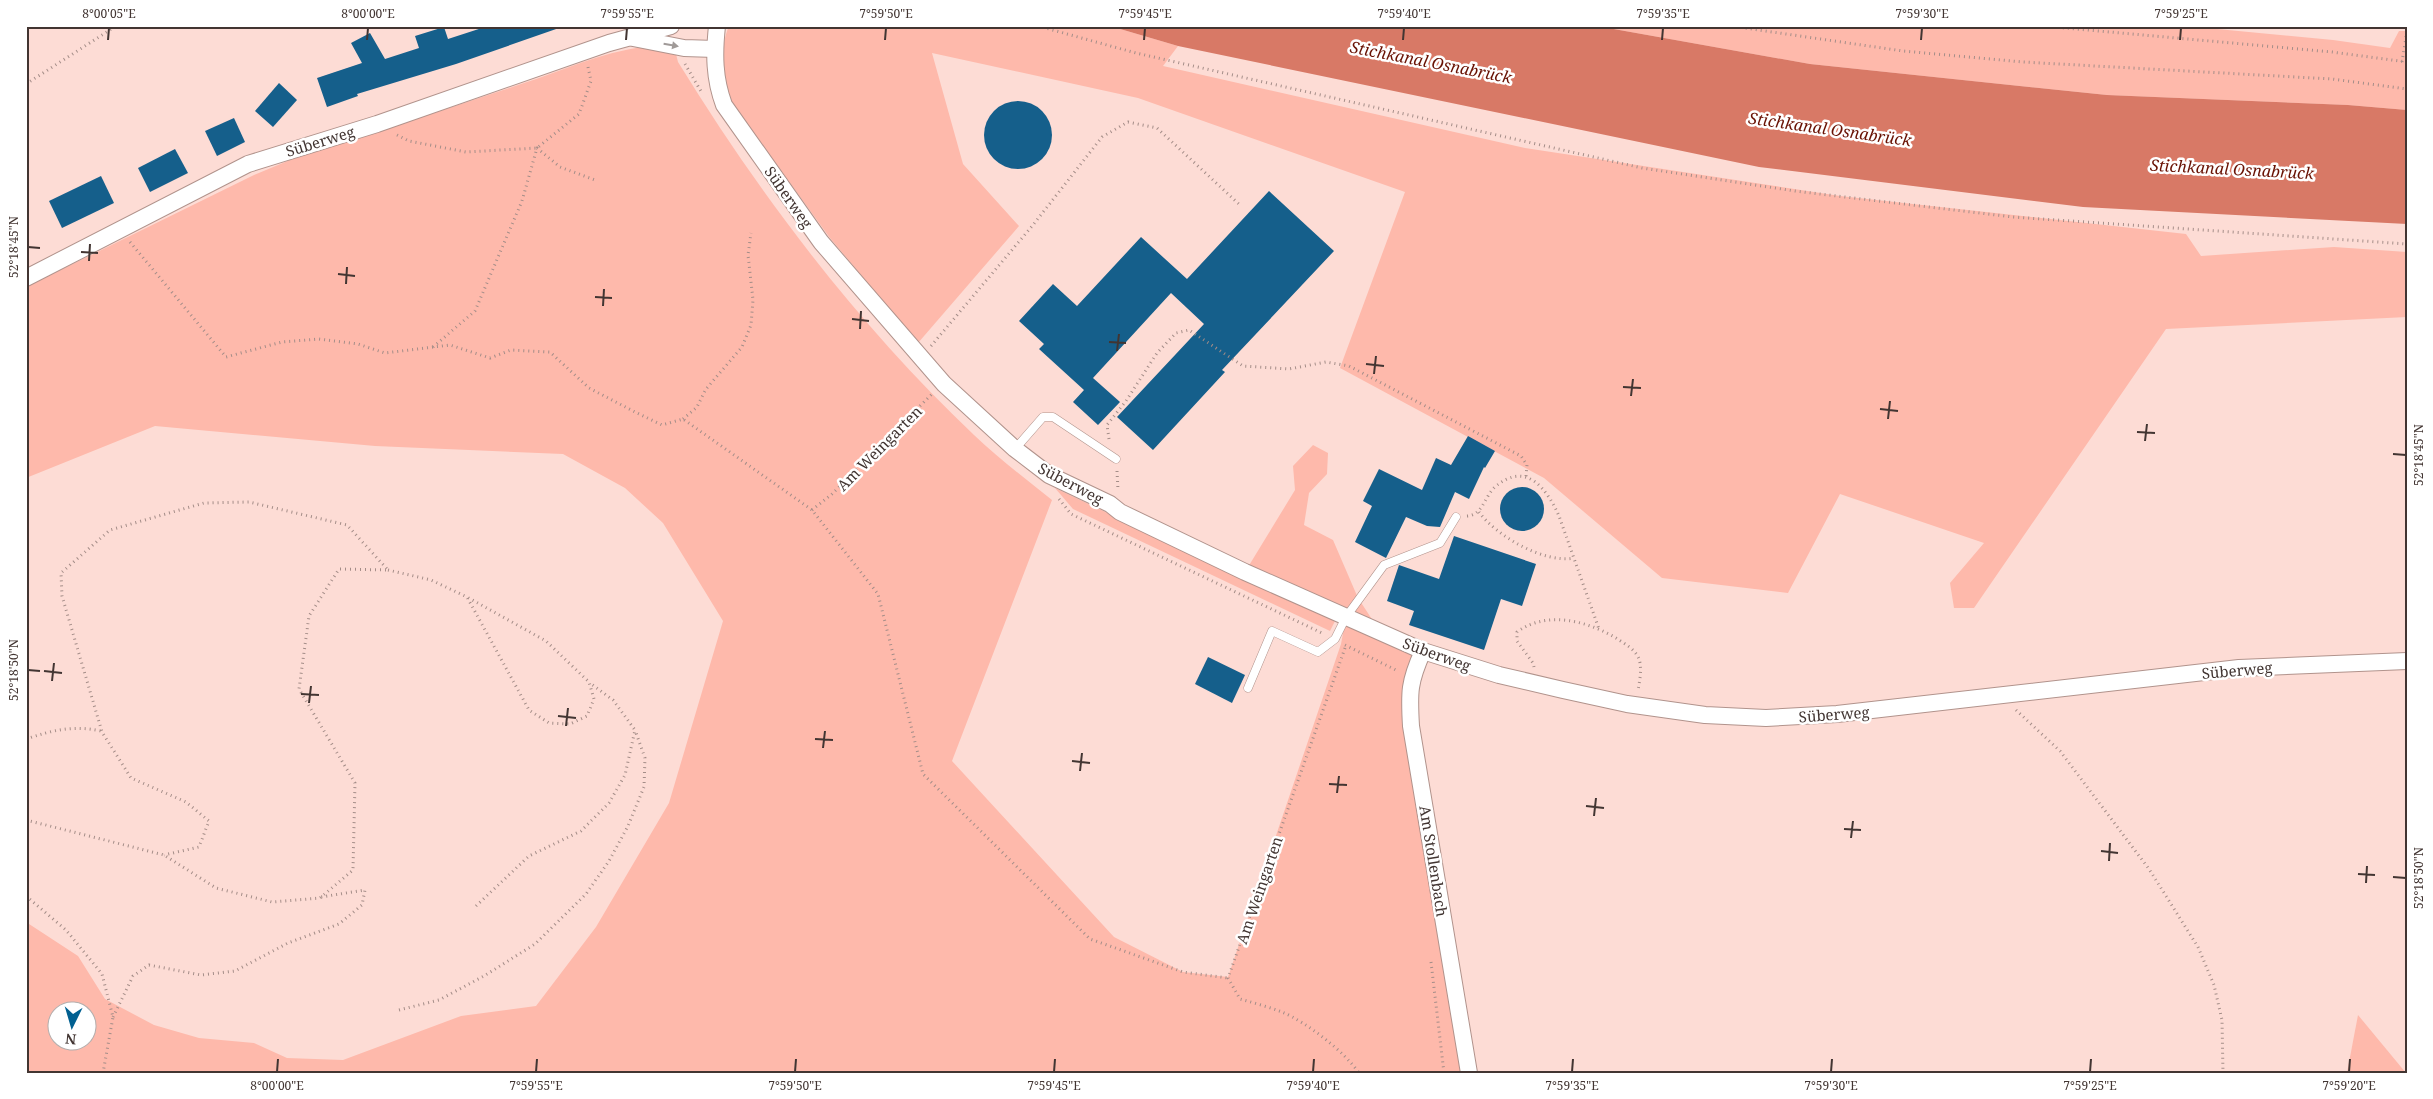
<svg xmlns="http://www.w3.org/2000/svg" width="2433" height="1099" font-family="'Noto Serif',serif">
<style>
.green{fill:#feb9ab;fill-rule:evenodd}
.water{fill:#d87966}
.building{fill:#155f8b}
.lines{fill:none;stroke-linecap:round;stroke-linejoin:round}
.service-casing{stroke:#b1938c;stroke-width:9}
.minor-casing{stroke:#b1938c;stroke-width:18}
.path{stroke:#a48d88;stroke-width:3;stroke-dasharray:1 4;stroke-linecap:butt}
.service{stroke:#fff;stroke-width:8}
.minor{stroke:#fff;stroke-width:16}
.oneway{fill:#a09a98}
.ticks{fill:none;stroke:#423532;stroke-width:2}
.labels{text-anchor:middle;dominant-baseline:central;stroke-width:5;stroke-linejoin:round;paint-order:stroke}
.street-label{font-size:15px;fill:#423532;stroke:#fff}
.water-label{font-size:16px;font-style:italic;fill:#691204;stroke:#fff}
.neatline{fill:none;stroke:#423532;stroke-width:2}
.ticks-label{font-size:12px;text-anchor:middle;fill:#423532}
</style>
<rect width="100%" height="100%" fill="#fddcd5"/>
<g class="green">
<path d="M729,26H1110L1178,46L1163,66L1525,148L1840,196L2186,234L2201,256L2334,247L2407,252V317L2166,329L1974,608H1954L1950,583L1984,543L1840,494L1788,593L1662,578L1544,478L1340,368L1405,192L1138,98L932,53L963,164L1019,226L918,343L830,238L731,102C722,79 719,49 729,26Z"/>
<path d="M1597,26H2186L2333,40L2390,48L2399,31H2407V110L2348,105L2107,95L1810,64Z"/>
<path d="M644,47L676,54L678,62C761,197 859,326 974,435C998,458 1026,479 1052,500L952,761L1114,937L1183,972L1228,977L1341,644L1346,617L1245,572L1295,490L1293,466L1313,445L1328,453L1327,474L1309,493L1304,525L1333,540L1358,598L1381,633L1423,651L1411,678L1469,1073H26V922L78,956L105,999L154,1025L199,1038L254,1043L287,1058L343,1060L461,1016L536,1006L596,927L669,803L723,621L663,523L625,488L563,454L375,446L155,426L26,478V287L254,175L290,160C367,135 444,110 521,84C562,71 601,52 644,47ZM58,1012H88V1042H58Z"/>
<path d="M1055,488L1335,621L1330,631L1073,509Z"/>
<path d="M2358,1015L2406,1073H2347Z"/>
</g>
<path class="water" d="M1110,26H1597L1810,64L2107,95L2348,105L2407,110V224L2083,207L1759,167L1178,46Z"/>
<g class="building">
<path d="M488,26H559V28L456,64L357,94L358,96L327,107L317,78L362,63L351,43L370,33L385,59L419,48L415,36L444,27L448,39Z"/>
<path d="M279,83L297,100L273,127L255,111Z"/>
<circle cx="1018" cy="135" r="34"/>
<path d="M234,118L245,142L217,156L205,131Z"/>
<path d="M175,149L188,173L150,192L138,168Z"/>
<path d="M101,176L114,203L62,228L49,201Z"/>
<path d="M1269,191L1334,251L1222,370L1225,372L1153,450L1117,417L1204,324L1171,293L1093,378L1120,402L1098,425L1073,402L1084,390L1039,349L1044,344L1019,321L1053,284L1077,306L1141,237L1187,279Z"/>
<path d="M1468,436L1495,451L1485,468L1484,467L1469,499L1455,492L1440,527L1427,526L1406,517L1386,558L1355,542L1372,506L1363,501L1379,469L1422,490L1436,458L1451,465Z"/>
<circle cx="1522" cy="509" r="22"/>
<path d="M1454,536L1536,564L1522,606L1501,599L1484,650L1409,625L1414,611L1387,601L1399,565L1439,579Z"/>
<path d="M1208,657L1245,675L1232,703L1195,684Z"/>
</g>
<g class="lines">
<g class="service-casing">
<g id="service">
<path d="M1015,449L1043,417H1053L1116,459"/>
<path d="M1248,688L1272,631L1318,652L1335,639L1346,617L1384,565L1440,543L1456,517"/>
</g>
</g>
<g class="minor-casing">
<g id="minor">
<path d="M717,26C714,54 714,78 724,105L821,242L944,384L1015,449L1049,475L1110,504L1120,512L1245,572L1423,651L1499,675L1563,690L1627,704L1705,715L1766,718L1837,714L2239,668L2407,661"/>
<path d="M633,38L684,48L715,49"/>
<path d="M26,278L248,164L377,124L609,43L671,26"/>
<path d="M1423,651C1409,682 1409,692 1411,726L1469,1073"/>
</g>
</g>
<g class="path">
<path d="M1038,26L1136,53L1642,168L1795,191L2013,217L2407,244"/>
<path d="M1731,26L1903,51L2023,62L2332,79L2407,89"/>
<path d="M2043,26L2332,52L2407,62"/>
<path d="M2402,62L2407,31"/>
<path d="M685,64L702,93"/>
<path d="M26,84L116,26"/>
<path d="M397,135L409,141L466,152L537,148L579,114L591,81L588,67"/>
<path d="M130,242L226,357L282,342L319,339L358,344L385,353L450,345L490,358L511,350L550,352L589,388L635,412L662,425L683,419L812,510L878,594L923,774L1090,939L1183,972L1228,978"/>
<path d="M931,346L1033,225L1102,137L1128,122L1157,128L1241,206"/>
<path d="M433,347L475,311L522,201L537,148L560,167L595,180"/>
<path d="M683,419L697,407L706,389L742,347L751,325L753,300L748,255L751,233"/>
<path d="M1109,439L1107,425L1126,401L1157,353L1176,333L1189,330L1243,366L1289,369L1326,362L1349,366L1521,456L1527,465L1526,477"/>
<path d="M1117,471L1118,490"/>
<path d="M1059,499L1071,514L1322,633"/>
<path d="M812,510L832,494L932,394"/>
<path d="M1479,512C1496,536 1545,564 1574,558"/>
<path d="M1467,516C1483,515 1484,497 1495,487C1526,460 1547,489 1559,516L1599,629"/>
<path d="M388,570L431,580L467,597L529,710L549,723L570,724L587,716L594,699L589,682L546,641L467,597"/>
<path d="M1345,645L1398,671"/>
<path d="M1345,648L1228,978L1240,999C1254,1003 1269,1007 1282,1012C1306,1022 1344,1051 1359,1073"/>
<path d="M1534,667L1533,663L1517,641V632C1547,610 1587,621 1616,638C1625,644 1635,649 1639,659C1642,668 1640,680 1638,690"/>
<path d="M2016,710L2060,751L2149,869L2198,947L2214,985L2222,1020L2223,1073"/>
<path d="M26,739C53,730 74,725 101,731"/>
<path d="M26,820L164,855L216,888L272,902L320,898L353,870L355,783L299,689L309,616L339,569L388,570L347,525L249,502L204,503L110,530L61,573L62,596L102,732L131,778L186,802L209,821L199,847L164,855"/>
<path d="M26,896L66,930L102,974L113,1017L103,1073"/>
<path d="M476,906L529,856L581,831L609,803L625,775L635,730L613,700L590,683"/>
<path d="M1431,962L1444,1073"/>
<path d="M399,1010L439,1000L484,976L535,944L586,894L609,861L628,826L644,787L645,758L635,730"/>
<path d="M113,1017L133,976L149,965L201,975L235,971L288,943L339,924L362,905L365,890L321,897"/>
</g>
<use href="#service" class="service"/>
<use href="#minor" class="minor"/>
</g>
<defs><path id="oneway-solid" d="M-6-.8H1V-3.2L6.5 0L1 3.2V.8H-6Z" transform="scale(1.25)"/></defs>
<use class="oneway" href="#oneway-solid" transform="translate(671 45) rotate(10)"/>
<path class="ticks" d="M108,40L109,28M367,40L368,28M626,40L627,28M885,40L886,28M1144,40L1145,28M1403,40L1404,28M1662,40L1663,28M1921,40L1922,28M2180,40L2181,28M28,247L40,248M81,252L98,253M89,261L90,244M338,274L355,276M346,284L347,267M595,297L612,298M603,306L604,289M852,319L869,321M860,329L861,311M1109,342L1126,343M1117,351L1119,334M1366,364L1384,366M1374,374L1376,356M1623,387L1641,388M1631,396L1633,379M1880,409L1898,411M1888,419L1890,401M2137,432L2155,433M2145,441L2147,424M2393,454L2406,455M28,670L40,671M44,671L62,673M52,681L54,663M301,694L319,695M309,703L311,686M558,716L576,718M566,726L568,708M815,739L833,740M823,748L825,731M1072,761L1090,763M1080,771L1082,753M1329,784L1347,785M1337,793L1339,776M1586,806L1604,808M1594,816L1596,798M1844,829L1861,830M1851,838L1853,821M2101,851L2118,853M2109,861L2110,843M2358,874L2375,875M2393,877L2406,878M2366,883L2367,866M277,1072L278,1059M536,1072L537,1059M795,1072L796,1059M1054,1072L1055,1059M1313,1072L1314,1059M1572,1072L1573,1059M1831,1072L1832,1059M2090,1072L2091,1059M2349,1072L2350,1059"/>
<g class="labels">
<g class="street-label">
<text transform="translate(320 141) rotate(-17)">Süberweg</text>
<text transform="translate(789 197) rotate(55)">Süberweg</text>
<text transform="translate(879 448) rotate(-45)">Am Weingarten</text>
<text transform="translate(1071 483) rotate(28)">Süberweg</text>
<text transform="translate(1437 654) rotate(20)">Süberweg</text>
<text transform="translate(2237 670) rotate(-5)">Süberweg</text>
<text transform="translate(1834 714) rotate(-4)">Süberweg</text>
<text transform="translate(1434 861) rotate(81)">Am Stollenbach</text>
<text transform="translate(1259 890) rotate(-71)">Am Weingarten</text>
</g>
<g class="water-label">
<text transform="translate(1431 62) rotate(11)">Stichkanal Osnabrück</text>
<text transform="translate(1830 129) rotate(8)">Stichkanal Osnabrück</text>
<text transform="translate(2232 169) rotate(3)">Stichkanal Osnabrück</text>
</g>
</g>
<rect width="2433" height="1099" fill="none" stroke="#ffffff" stroke-width="55"/>
<g transform="translate(72 1026) rotate(185)"><circle r="24" fill="#ffffff" stroke="#b3aead"/>
<path d="M0-4L9 19L0 12L-9 19Z" fill="#016091"/>
<text y="-8" font-size="14" font-weight="bold" text-anchor="middle" fill="#423532">N</text>
</g>
<rect x="28" y="28" width="2378" height="1044" class="neatline"/>
<g class="ticks-label">
<text x="109" y="18">8°00'05"E</text>
<text x="368" y="18">8°00'00"E</text>
<text x="627" y="18">7°59'55"E</text>
<text x="886" y="18">7°59'50"E</text>
<text x="1145" y="18">7°59'45"E</text>
<text x="1404" y="18">7°59'40"E</text>
<text x="1663" y="18">7°59'35"E</text>
<text x="1922" y="18">7°59'30"E</text>
<text x="2181" y="18">7°59'25"E</text>
<text transform="translate(14 247) rotate(-90)" y="4">52°18'45"N</text>
<text transform="translate(2419 455) rotate(-90)" y="4">52°18'45"N</text>
<text transform="translate(14 670) rotate(-90)" y="4">52°18'50"N</text>
<text transform="translate(2419 878) rotate(-90)" y="4">52°18'50"N</text>
<text x="277" y="1090">8°00'00"E</text>
<text x="536" y="1090">7°59'55"E</text>
<text x="795" y="1090">7°59'50"E</text>
<text x="1054" y="1090">7°59'45"E</text>
<text x="1313" y="1090">7°59'40"E</text>
<text x="1572" y="1090">7°59'35"E</text>
<text x="1831" y="1090">7°59'30"E</text>
<text x="2090" y="1090">7°59'25"E</text>
<text x="2349" y="1090">7°59'20"E</text>
</g>
</svg>
